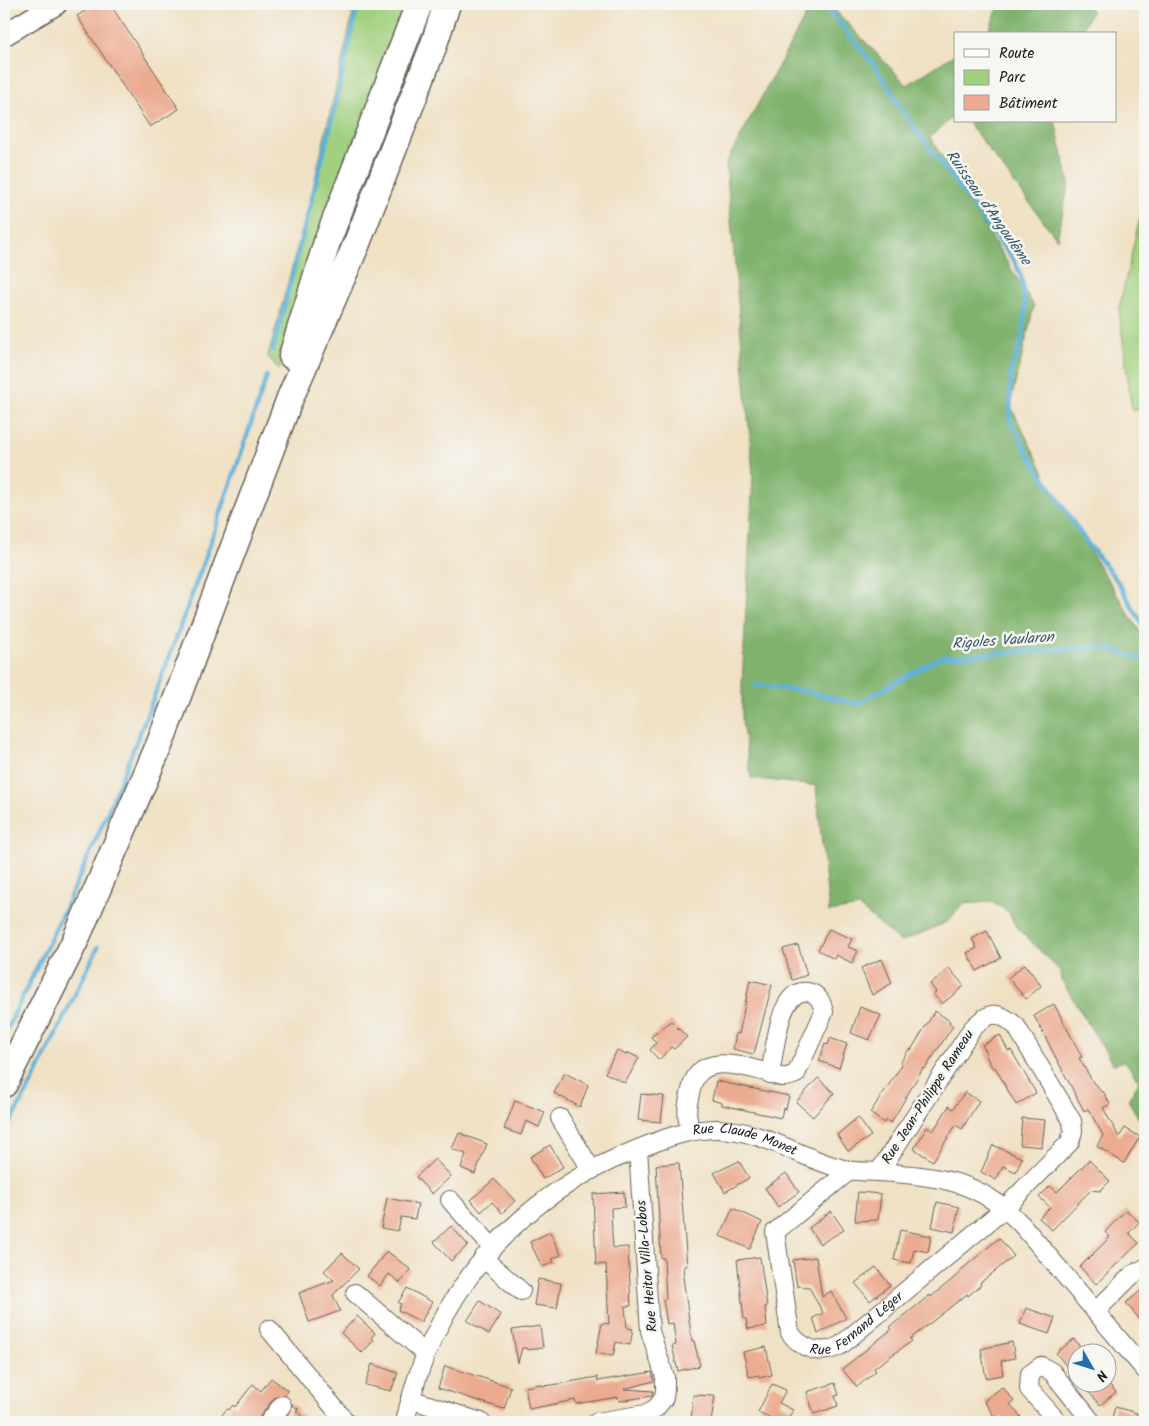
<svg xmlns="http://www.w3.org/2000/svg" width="1149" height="1426" font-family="Kalam,sans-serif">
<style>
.green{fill:#a1d07e;stroke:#5e764d}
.forest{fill:#80b26d;stroke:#4e6744}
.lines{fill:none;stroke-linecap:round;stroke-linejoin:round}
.stream{stroke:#5db1d9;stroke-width:4.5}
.building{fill:#ecab91}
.minor-casing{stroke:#666157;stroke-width:20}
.tertiary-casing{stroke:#666157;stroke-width:24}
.primary-casing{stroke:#666157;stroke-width:29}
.minor{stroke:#fff;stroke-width:18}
.tertiary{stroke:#fff;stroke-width:21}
.primary{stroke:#fff;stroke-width:26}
.labels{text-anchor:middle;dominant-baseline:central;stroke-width:5;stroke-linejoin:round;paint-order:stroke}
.street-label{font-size:14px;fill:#1c1c1c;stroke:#f6f6f2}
.water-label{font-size:15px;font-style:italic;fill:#365868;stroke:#f6f6f2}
</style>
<rect width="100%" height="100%" fill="#f6f6f2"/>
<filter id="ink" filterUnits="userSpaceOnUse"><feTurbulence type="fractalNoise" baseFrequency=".02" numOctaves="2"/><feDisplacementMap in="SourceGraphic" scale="10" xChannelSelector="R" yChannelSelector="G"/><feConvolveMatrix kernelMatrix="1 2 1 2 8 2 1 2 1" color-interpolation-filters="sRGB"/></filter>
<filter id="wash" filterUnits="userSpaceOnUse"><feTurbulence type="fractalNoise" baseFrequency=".0096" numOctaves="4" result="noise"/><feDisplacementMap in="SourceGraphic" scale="20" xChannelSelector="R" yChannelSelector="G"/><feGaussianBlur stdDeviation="1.12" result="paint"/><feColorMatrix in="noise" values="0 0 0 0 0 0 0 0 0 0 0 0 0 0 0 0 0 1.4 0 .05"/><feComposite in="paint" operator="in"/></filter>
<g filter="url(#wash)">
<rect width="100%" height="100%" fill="#f0e1c4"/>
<g class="green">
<path d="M355,4H410L294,320L279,370L268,356L311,196Z"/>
<path d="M1145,194V408L1132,411L1119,309Z"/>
</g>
<g class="forest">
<path d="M812,4H829L907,85L955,54V115L930,137L1034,306L1010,405L1054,493L1145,640V1129L1128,1100L1139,1081L1125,1061L1113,1064L1062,981L1061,972L1015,925L1008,911L991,902L963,904L947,922L901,942L859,907L829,912L816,786L751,778L742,721V685L753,475L726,163Z"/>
<path d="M1000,4H1087L1092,11L1080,34H987Z"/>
<path d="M967,121H1055L1069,183L1057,239Z"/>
</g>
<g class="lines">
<g class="stream">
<path d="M824,4L875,66L909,120L1015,262L1022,279L1025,310L1022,342L1011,370L1010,420L1029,455L1085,540L1118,582L1145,629"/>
<path d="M273,350L331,125L358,4"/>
<path d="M755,685L810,692L857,704L941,657L1102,647C1118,649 1130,659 1145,658"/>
<path d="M4,1035C48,945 92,854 129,760C180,634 224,505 267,376"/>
<path d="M4,1134L34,1079L98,947"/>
</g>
</g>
<g id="blocks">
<g class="building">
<path d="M96,4H110L179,109L150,127L77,16Z"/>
<path d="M829,929L852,939L848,947L858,951L852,963L836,955L834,959L818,950Z"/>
<path d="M987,931L1001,958L977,971L967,953L977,948L972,939Z"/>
<path d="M798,945L807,975L792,980L783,949Z"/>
<path d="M882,959L892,983L872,995L861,968Z"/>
<path d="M1025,964L1041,986L1026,999L1008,978Z"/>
<path d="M949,968L964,986L942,1004L933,994L936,992L930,984Z"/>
<path d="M750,980L772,985L754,1054L733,1049L736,1033L739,1034Z"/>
<path d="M1054,1004L1082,1057L1079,1058L1094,1084H1096L1101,1092L1103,1091L1110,1104L1103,1108L1119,1137L1125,1128L1140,1137L1124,1163L1097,1146L1103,1135L1088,1109L1084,1111L1034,1016Z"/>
<path d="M860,1007L881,1015L869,1040L851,1033Z"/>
<path d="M935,1011L950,1021L949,1023L953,1026L925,1069L923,1068L891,1123L886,1120L884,1123L870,1113L902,1065L900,1063L909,1049L911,1050Z"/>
<path d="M671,1021L687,1037L674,1049L671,1047L659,1060L650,1050L656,1043L651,1037Z"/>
<path d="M1000,1035L1008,1051L1011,1050L1036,1093L1016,1105L995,1067L993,1069L985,1054L987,1053L982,1045Z"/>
<path d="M830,1038L847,1044L839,1068L819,1061L825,1044L828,1045Z"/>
<path d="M617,1050L626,1055L627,1052L639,1058L625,1083L605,1073Z"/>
<path d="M565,1073L588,1085L580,1107L554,1093Z"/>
<path d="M818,1078L834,1093L813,1117L796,1102Z"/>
<path d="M716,1081L789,1096L786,1109L783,1108L781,1118L722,1105V1103L712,1100Z"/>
<path d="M965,1092L979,1101L962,1129L956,1125L933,1161L914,1149L927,1127L933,1131L949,1106L953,1109Z"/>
<path d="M641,1094L664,1096L661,1122L638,1120Z"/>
<path d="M515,1101L545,1112L539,1127L526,1121L521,1135L504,1129Z"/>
<path d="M858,1117L871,1136L848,1151L837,1135Z"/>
<path d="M1022,1118L1045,1120L1042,1147L1020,1145Z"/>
<path d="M459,1133L487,1144L475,1174L461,1168L466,1154L452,1149Z"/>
<path d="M550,1145L563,1167L543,1179L530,1157Z"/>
<path d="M993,1145L1022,1158L1016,1172L1003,1166L996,1180L981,1172Z"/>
<path d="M435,1159L451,1176L432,1194L416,1177Z"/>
<path d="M1089,1160L1110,1181L1100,1191L1091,1190L1052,1230L1039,1218L1050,1207L1039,1197L1050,1186L1057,1192Z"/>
<path d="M739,1161L749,1178L725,1192L714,1173Z"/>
<path d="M679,1163L687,1266H684L683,1277L692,1341H694L700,1366L678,1371L672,1346L676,1345L673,1323L667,1324L663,1299H666L664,1258H661L656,1165Z"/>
<path d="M786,1173L799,1192L778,1207L765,1188Z"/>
<path d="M494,1179L515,1201L502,1213L492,1202L481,1212L471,1200Z"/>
<path d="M624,1192L625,1207L611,1208L612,1234L613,1248L628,1247L631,1306H625L627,1328L633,1329L630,1345L616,1342L613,1356L596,1353L602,1323L609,1324L606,1264L596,1265L593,1194Z"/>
<path d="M858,1192L881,1194L878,1220L855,1221Z"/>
<path d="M387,1198L418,1204L415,1219L401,1217L398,1231L381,1228Z"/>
<path d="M937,1202L959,1207L954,1232L932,1227Z"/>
<path d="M733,1208L762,1222L750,1249L720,1236Z"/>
<path d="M1126,1210L1139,1222L1129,1233L1139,1243L1096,1284L1080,1267L1110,1237L1105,1232Z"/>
<path d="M831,1211L844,1230L820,1244L809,1228Z"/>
<path d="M451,1226L468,1245L451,1261L434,1242Z"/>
<path d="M900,1230L931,1236L928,1252L914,1249L911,1263L894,1260Z"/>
<path d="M550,1232L561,1255L552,1259L554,1262L542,1267L530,1242Z"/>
<path d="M999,1238L1014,1256L980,1283L981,1285L968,1296L967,1294L910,1339L912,1341L874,1368L876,1371L857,1387L842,1369L892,1329L890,1327L930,1295L931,1297L961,1272L960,1271Z"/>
<path d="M387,1251L411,1270L400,1283L389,1274L380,1286L367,1276Z"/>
<path d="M342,1253L359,1269L333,1295L340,1311L309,1322L299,1293L334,1280L324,1271Z"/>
<path d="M760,1257L767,1306L765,1307L767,1326L748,1329L746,1319H744L737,1260Z"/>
<path d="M816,1257L822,1297L831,1291L846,1318L818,1334L813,1318L823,1313L809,1287L797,1286L793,1260Z"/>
<path d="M876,1267L890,1285L870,1301L855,1283Z"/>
<path d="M538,1279L561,1283L557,1308L534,1305Z"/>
<path d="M1145,1287V1326L1126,1303Z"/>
<path d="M407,1288L432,1302L421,1322L398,1310L401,1304L398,1303Z"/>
<path d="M480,1301L501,1315L489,1334L467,1321Z"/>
<path d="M1026,1308L1055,1318L1049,1334L1020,1324Z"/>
<path d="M357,1316L375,1333L371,1338L374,1340L362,1353L341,1333Z"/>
<path d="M540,1326L543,1348L527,1350L526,1348H522L518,1363L512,1330Z"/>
<path d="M1074,1339L1086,1354H1076V1378L1056,1353Z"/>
<path d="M1012,1342L1015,1358L1001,1361L1003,1375L986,1378L981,1349Z"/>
<path d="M766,1347L772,1375L759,1378V1375L749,1377L743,1352Z"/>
<path d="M372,1364L398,1373L391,1391L365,1385Z"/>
<path d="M445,1366L511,1387L504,1409L438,1388Z"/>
<path d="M652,1372L654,1381L624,1389L653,1391L652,1396L619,1401L618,1397L576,1404L575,1400L529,1409L525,1387L541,1384V1386L552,1385L597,1377L598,1381Z"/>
<path d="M271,1378L288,1391L285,1395L274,1398L256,1422H216L227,1409L229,1410L233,1405L235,1407L253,1384L261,1391Z"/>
<path d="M835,1383L839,1395L835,1396L838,1406L814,1414L807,1392Z"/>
<path d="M772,1384L786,1390L779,1403L793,1410L786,1422H779L758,1412Z"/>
<path d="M1086,1384H1109L1116,1392L1100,1405L1088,1391L1090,1389Z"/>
<path d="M1002,1387L1014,1401L1010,1404L1021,1417L1015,1422H1009L1004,1417L998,1422L984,1401Z"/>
<path d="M693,1395L715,1396L711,1422H691Z"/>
<path d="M292,1404L298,1409L296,1411L311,1422H282L291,1411Z"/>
<path d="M1115,1407L1137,1413L1135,1422H1111Z"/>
</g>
</g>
</g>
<g filter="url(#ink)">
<use href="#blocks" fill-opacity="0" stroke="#666157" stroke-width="1"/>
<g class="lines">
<g class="minor-casing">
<g id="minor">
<path d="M560,1118L591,1169"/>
<path d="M691,1131C685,1116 687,1105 691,1090C699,1050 743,1067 770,1073C774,1075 780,1078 785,1077C788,1077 793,1075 796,1074L824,1012C822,1003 819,994 808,992C778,987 775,1053 770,1074"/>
<path id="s1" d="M849,1171L775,1232L790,1333C803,1350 821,1356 841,1345L1005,1208L1070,1142L1073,1131L1072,1121L1016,1026C998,1010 989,1011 972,1029L879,1172"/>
<path d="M450,1200L492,1247"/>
<path d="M483,1258L521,1291"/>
<path d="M355,1293L425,1353"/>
<path d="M1096,1311L1132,1275L1145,1268"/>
<path d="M269,1329L346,1422"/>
<path d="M410,1399L481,1422"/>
<path d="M269,1422L282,1405"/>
<path id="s2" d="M405,1422C432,1297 514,1198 633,1151C660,1140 687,1129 717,1129C765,1130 802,1160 847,1170C858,1172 869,1171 879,1172C940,1177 978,1179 1022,1225L1145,1370"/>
<path d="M597,1422L646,1414L656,1408L664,1398L665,1389V1377L650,1331L638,1149"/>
<path d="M1058,1422L1029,1389L1030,1374L1041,1366L1052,1372L1092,1422"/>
</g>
</g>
<g class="tertiary-casing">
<path id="tertiary" d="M4,35L56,4"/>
</g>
<g class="primary-casing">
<g id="primary">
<path d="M292,356L327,242L419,4"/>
<path d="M4,1084L75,941L160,743L290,398L357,243L433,47L447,4"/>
</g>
</g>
<use href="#minor" class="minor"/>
<use href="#tertiary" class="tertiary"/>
<use href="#primary" class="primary"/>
</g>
</g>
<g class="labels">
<g class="street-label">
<text transform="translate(928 1097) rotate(-57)">Rue Jean-Philippe Rameau</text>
<text stroke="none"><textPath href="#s2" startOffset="486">Rue Claude Monet</textPath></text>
<text transform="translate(647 1266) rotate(-95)">Rue Heitor Villa-Lobos</text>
<text stroke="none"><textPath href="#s1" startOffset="279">Rue Fernand Léger</textPath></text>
</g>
<g class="water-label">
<text transform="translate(988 208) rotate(55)">Ruisseau d'Angoulême</text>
<text transform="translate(1003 641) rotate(-4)">Rigoles Vaularon</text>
</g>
</g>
<rect width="1149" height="1426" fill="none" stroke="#f6f6f2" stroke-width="20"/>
<rect x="954" y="32" width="162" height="90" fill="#f6f6f2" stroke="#9f9f9c"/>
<rect x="964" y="49" width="25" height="8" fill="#ffffff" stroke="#9f9f9c"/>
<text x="999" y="58" font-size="15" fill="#1c1c1c">Route</text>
<rect x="964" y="70" width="25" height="15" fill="#a1d07e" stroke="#9f9f9c"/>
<text x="999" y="82" font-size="15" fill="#1c1c1c">Parc</text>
<rect x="964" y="95" width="25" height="15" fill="#ecab91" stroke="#9f9f9c"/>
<text x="999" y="108" font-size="15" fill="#1c1c1c">Bâtiment</text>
<g transform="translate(1092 1368) rotate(129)"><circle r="24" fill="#f6f6f2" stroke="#9f9f9c"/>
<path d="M0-4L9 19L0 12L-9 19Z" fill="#1f6fb2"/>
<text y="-8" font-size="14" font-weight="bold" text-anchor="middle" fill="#1c1c1c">N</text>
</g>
</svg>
